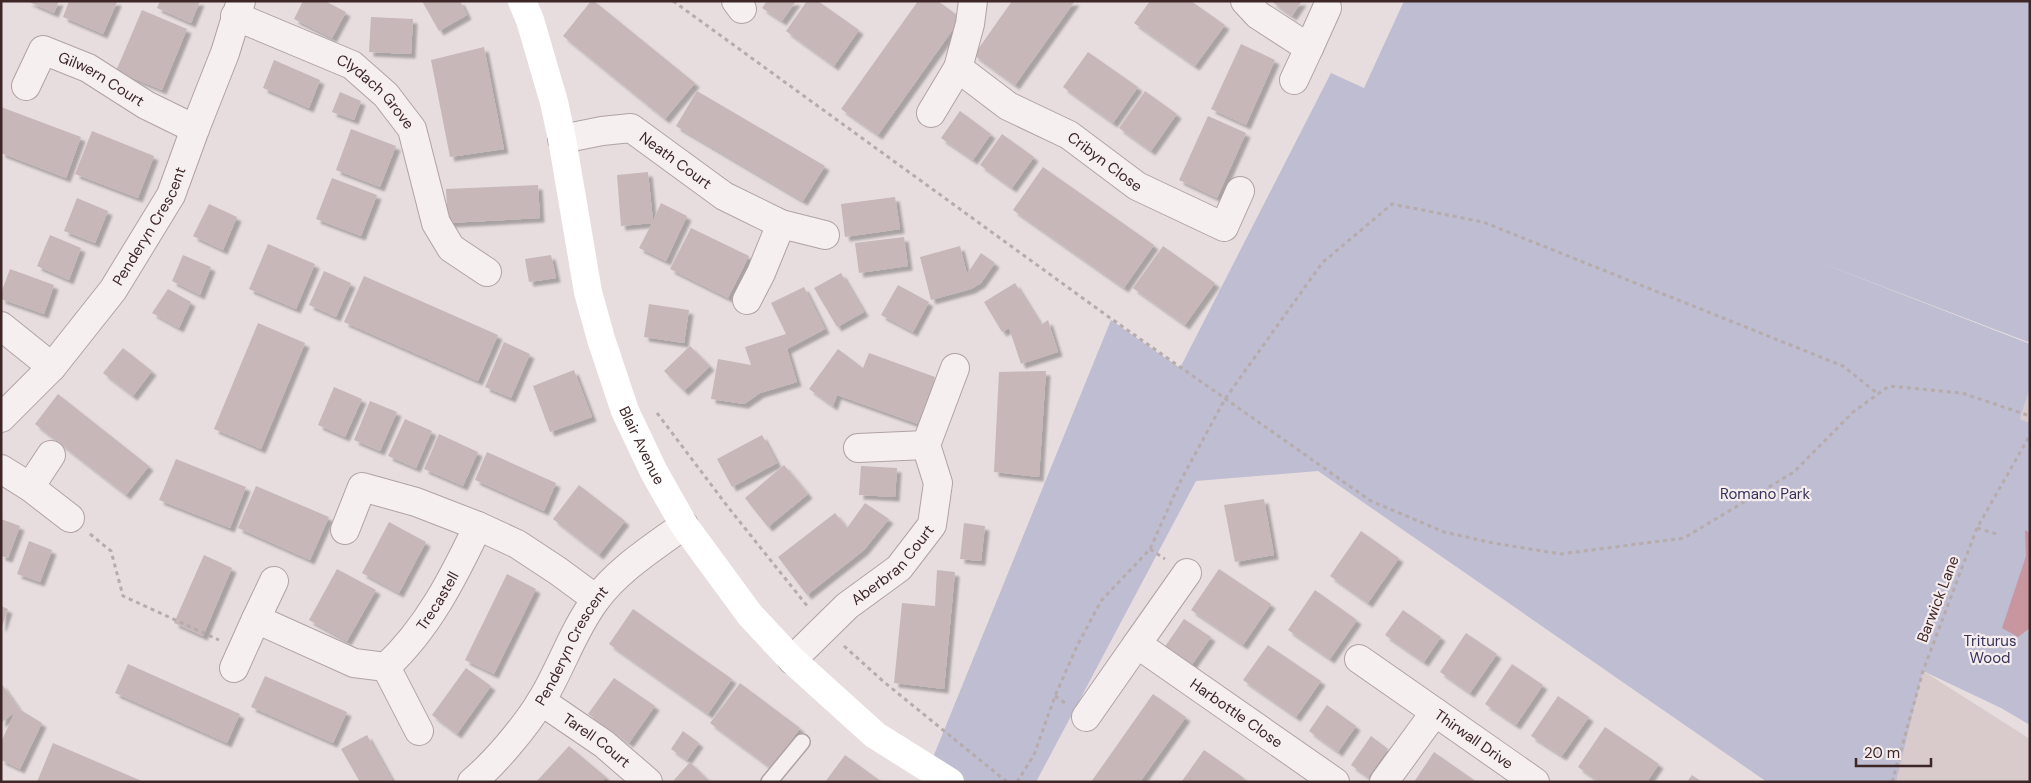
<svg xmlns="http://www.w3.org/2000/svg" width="2031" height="783" font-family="'DM Sans',sans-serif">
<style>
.built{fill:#d9cbcc}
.green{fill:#bebdd1}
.water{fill:#c8969f}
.building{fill:#c7b7b8;filter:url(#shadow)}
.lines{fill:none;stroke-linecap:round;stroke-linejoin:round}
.lane-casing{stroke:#b1a2a3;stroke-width:18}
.street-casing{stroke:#b1a2a3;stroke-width:30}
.path{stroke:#b7abac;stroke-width:3;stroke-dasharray:4 4;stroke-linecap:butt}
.lane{stroke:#f5eff0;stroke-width:15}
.street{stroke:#f5eff0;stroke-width:28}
.secondary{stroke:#fff;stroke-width:28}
.labels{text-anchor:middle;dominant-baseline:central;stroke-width:4.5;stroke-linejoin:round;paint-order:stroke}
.street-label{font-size:15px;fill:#3e2627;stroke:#f5eced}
.park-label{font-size:15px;fill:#37335a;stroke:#f5eced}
</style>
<defs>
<filter id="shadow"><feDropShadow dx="4.5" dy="4.5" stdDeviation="1" flood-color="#0004"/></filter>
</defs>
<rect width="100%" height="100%" fill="#e7ddde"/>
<g class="built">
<path d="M2030,387V423L2020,419Z"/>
<path d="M1923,671L2030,739V782H1892Z"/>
</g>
<path class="green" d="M1404,1H2030V337L2028,342L1811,259L2030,344V387L2020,419L2030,423V725L2001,708L1923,671L1896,782H1767L1318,471L1196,481L1036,782H923L1111,320L1180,368L1331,73L1364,88Z"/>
<path class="water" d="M2025,530L2030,533V628L2018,637L2002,628L2026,556Z"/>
<g class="building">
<path d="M27,1H59L54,13Z"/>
<path d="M69,1H116L117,2L103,34L63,17Z"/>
<path d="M160,1H200L191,23L157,8Z"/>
<path d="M303,1H325L346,12L332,38L294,19Z"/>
<path d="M422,1H460L467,15L439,31Z"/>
<path d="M591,1H594L695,83L665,119L563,36Z"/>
<path d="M767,1H796L782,21L762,8Z"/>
<path d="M807,1H818L859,30L834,66L786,31Z"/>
<path d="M918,1H938L961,18L878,135L841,109Z"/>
<path d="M1012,1H1075L1015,85L974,55Z"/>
<path d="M1150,1H1191L1225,25L1195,66L1134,23Z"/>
<path d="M1271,1H1302L1292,16Z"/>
<path d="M142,10L187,29L162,90L116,71Z"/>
<path d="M371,17L413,19L411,54L369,52Z"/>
<path d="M1241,44L1275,60L1246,125L1211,109Z"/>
<path d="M484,47L504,149L450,157L431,60Z"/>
<path d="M1088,52L1138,87L1113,123L1063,87Z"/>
<path d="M274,60L320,80L309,108L263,88Z"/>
<path d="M697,91L825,166L803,201L676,126Z"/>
<path d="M1145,91L1177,114L1151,151L1119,128Z"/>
<path d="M340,92L361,101L354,120L332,112Z"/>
<path d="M1,107L81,137L66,178L1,153Z"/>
<path d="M960,111L991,134L973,160L941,138Z"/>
<path d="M1208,116L1246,133L1217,198L1179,180Z"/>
<path d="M351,129L396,146L380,187L336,170Z"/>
<path d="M92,131L154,156L138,198L75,174Z"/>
<path d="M1002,134L1034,157L1012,188L980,165Z"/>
<path d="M1043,167L1154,245L1124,288L1013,210Z"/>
<path d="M648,172L653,221L661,203L687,216L666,261L639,248L652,223L621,226L617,175Z"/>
<path d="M332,178L377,195L361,236L316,219Z"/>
<path d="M538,185L540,218L448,223L446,189Z"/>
<path d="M895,197L900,229L845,237L841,204Z"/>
<path d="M77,198L108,211L95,243L64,231Z"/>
<path d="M209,204L237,217L223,250L193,236Z"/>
<path d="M691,228L749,256L728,298L670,269Z"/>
<path d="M50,235L81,248L69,280L37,266Z"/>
<path d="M904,237L908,266L859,273L855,243Z"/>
<path d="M268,244L315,264L296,309L249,289Z"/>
<path d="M960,246L967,274L981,253L995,263L981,283L971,289L931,300L920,257Z"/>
<path d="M1163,246L1215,283L1185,325L1133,288Z"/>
<path d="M183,255L211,267L200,295L172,281Z"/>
<path d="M551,255L556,278L529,282L525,259Z"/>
<path d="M10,269L54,285L44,314L1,299V293Z"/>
<path d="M324,271L351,283L336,317L309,305Z"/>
<path d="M841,273L864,312L837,327L814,288Z"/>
<path d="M364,276L498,335L478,381L344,322Z"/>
<path d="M1015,283L1041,325L1048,320L1058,352L1021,364L1009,328L1002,332L984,302Z"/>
<path d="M898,285L929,302L913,332L881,315Z"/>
<path d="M804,287L825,329L787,349L797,382L760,393L744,404L711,399L718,359L751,365L745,347L786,334L771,303Z"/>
<path d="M168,289L191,302L179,328L152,313Z"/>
<path d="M649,304L689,310L684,343L644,337Z"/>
<path d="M258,323L305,343L261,449L214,429Z"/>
<path d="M504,342L530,354L511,398L485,387Z"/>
<path d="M690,346L710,366L684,391L664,371Z"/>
<path d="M123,348L152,371L133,396L103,373Z"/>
<path d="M838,349L863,368L869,353L935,377L918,424L837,395L833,406L809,389Z"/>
<path d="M574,370L592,417L550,432L533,386Z"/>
<path d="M1046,371L1039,477L994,472L999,372Z"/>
<path d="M334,387L362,399L345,437L318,425Z"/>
<path d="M58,394L149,466L126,495L35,424Z"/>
<path d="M370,401L397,412L380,451L354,440Z"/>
<path d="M405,419L432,431L416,468L388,456Z"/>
<path d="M439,434L478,452L463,486L424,469Z"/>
<path d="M762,435L777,463L732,487L717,459Z"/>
<path d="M487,452L556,483L544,511L475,480Z"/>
<path d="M176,459L246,487L230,528L159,500Z"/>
<path d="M784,465L808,494L768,527L745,498Z"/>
<path d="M861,466L897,468L895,497L859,495Z"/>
<path d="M579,485L625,521L599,555L553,519Z"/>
<path d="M256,486L329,517L310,560L238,528Z"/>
<path d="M1264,499L1274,555L1235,562L1224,505Z"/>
<path d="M865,503L889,519L864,550L807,595L778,557L835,513L847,528Z"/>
<path d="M1,519L20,526L8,558L1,556Z"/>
<path d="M389,522L426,542L399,593L362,573Z"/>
<path d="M964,523L985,526L981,561L960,559Z"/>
<path d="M1361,531L1399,558L1368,603L1330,576Z"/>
<path d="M29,541L52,550L40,582L17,574Z"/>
<path d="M204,555L232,568L203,636L174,623Z"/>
<path d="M337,569L376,590L347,641L309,620Z"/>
<path d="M1219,569L1271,604L1243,645L1191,610Z"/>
<path d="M937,570L955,572L944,689L894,683L902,603L935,606Z"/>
<path d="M507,574L536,589L494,674L465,660Z"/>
<path d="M1315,590L1357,620L1330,659L1288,630Z"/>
<path d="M1,606L8,609L2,627H1Z"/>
<path d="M633,609L732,679L708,714L609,644Z"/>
<path d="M1403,610L1441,637L1424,662L1385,635Z"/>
<path d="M1184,619L1211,637L1191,666L1164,648Z"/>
<path d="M1466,633L1497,654L1470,693L1440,672Z"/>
<path d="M1268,645L1321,681L1296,717L1243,680Z"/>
<path d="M128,664L240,714L227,743L115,693Z"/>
<path d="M1512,664L1543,685L1516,725L1485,704Z"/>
<path d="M466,668L491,686L457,734L432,715Z"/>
<path d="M265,676L347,712L333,743L251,707Z"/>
<path d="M614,678L655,706L629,743L588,714Z"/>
<path d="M1,683L19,709L42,723L20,769L1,760V742L15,712L1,723Z"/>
<path d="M740,683L800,728L771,768L710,723Z"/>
<path d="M1153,694L1186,717L1140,782H1091Z"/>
<path d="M1558,696L1589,717L1562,756L1531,736Z"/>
<path d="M1327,705L1356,726L1338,752L1309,731Z"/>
<path d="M1605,727L1659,764L1647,782H1600L1578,767Z"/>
<path d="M683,731L699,743L687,760L671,749Z"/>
<path d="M367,735L393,782H360L341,749Z"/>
<path d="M1371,736L1388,749L1368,777L1351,765Z"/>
<path d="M53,743L144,782H37Z"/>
<path d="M569,746L606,777L602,782H536Z"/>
<path d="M1204,750L1244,778L1241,782L1182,781Z"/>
<path d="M1434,752L1474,780L1473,782H1414Z"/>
<path d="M845,755L882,782H825Z"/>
<path d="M690,762L710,782H676L674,780Z"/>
<path d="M1692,775L1702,782H1687Z"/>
</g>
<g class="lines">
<g class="lane-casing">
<path id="lane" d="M769,782L802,742"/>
</g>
<g class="street-casing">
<g id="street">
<path d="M736,1L742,9"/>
<path d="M1245,1L1258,15L1309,48L1327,8"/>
<path id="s1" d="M235,16L352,65L386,95L412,129L436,223L451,248L487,272"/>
<path id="s2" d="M958,68L1008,106L1069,135L1137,186L1224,227L1240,191"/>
<path d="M1294,80L1309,48"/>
<path id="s3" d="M26,86L43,50L88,68L146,105L195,129"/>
<path d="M931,113L958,68L970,24L973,1"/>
<path id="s4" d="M562,139L602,131L631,128L724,196L781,224L825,235"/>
<path d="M747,300L761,273L781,224"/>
<path d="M1,326L52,367"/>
<path id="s5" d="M1,418L52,367L113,290L171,195L195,129L225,53L241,1"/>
<path d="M858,448L926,445"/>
<path d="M1,469L30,487L70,518"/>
<path d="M30,487L51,455"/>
<path d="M345,530L362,487L416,502L478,526"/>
<path id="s6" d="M274,581L256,619L354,663L386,667C428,628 453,578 478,526L517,544L558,571L596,599"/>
<path d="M1137,644L1187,573"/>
<path d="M1359,659L1435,712"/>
<path id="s7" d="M792,660L847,606L899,568L932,525L938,483L926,445L955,368"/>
<path d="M386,667L419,731"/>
<path d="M234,668L256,619"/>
<path id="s8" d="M541,701L604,744L648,782"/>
<path id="s9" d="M1086,717L1137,644L1335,782"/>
<path id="s10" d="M472,782C495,763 526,726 541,701C561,669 572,632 595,601C617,570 654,547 684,525"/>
<path id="s11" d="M1384,782L1435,712L1535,782"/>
</g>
</g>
<g class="path">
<path d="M673,1L1106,315L1371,501L1444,532L1493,543L1561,554L1684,538L1794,472L1853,412L1889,386L1962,393L2030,416"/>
<path d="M657,413L728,507L808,607"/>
<path d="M1977,528L2000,535"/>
<path d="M90,534L111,551L123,596L219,640"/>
<path d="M1150,549L1165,559"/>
<path d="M844,646L884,682L1007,782"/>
<path d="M1055,696L1065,703"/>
<path d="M1017,782L1034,755L1055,696L1077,646L1101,601L1150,549L1181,480L1225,399L1322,263L1392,204L1483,222L1843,366L1878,394"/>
<path d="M1892,782L1923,671L1977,528L2030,435"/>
</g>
<use href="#lane" class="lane"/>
<use href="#street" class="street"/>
<path class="secondary" id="s12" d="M522,1L530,20L554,102L562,139L588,292L601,339L625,411L654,472L684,525L750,615L792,660L875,735L950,782"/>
</g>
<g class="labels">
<g class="street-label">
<text stroke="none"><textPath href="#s3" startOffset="105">Gilwern Court</textPath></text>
<text stroke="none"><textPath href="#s1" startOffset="162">Clydach Grove</textPath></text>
<text stroke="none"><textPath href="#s4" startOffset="125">Neath Court</textPath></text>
<text stroke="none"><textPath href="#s2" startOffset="175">Cribyn Close</textPath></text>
<text stroke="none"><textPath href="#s5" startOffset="244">Penderyn Crescent</textPath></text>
<text stroke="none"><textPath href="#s12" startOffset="462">Blair Avenue</textPath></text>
<text stroke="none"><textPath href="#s7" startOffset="139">Aberbran Court</textPath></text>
<text transform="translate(1938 599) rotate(-69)">Barwick Lane</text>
<text stroke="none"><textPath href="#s6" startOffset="266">Trecastell</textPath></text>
<text stroke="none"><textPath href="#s10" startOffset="170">Penderyn Crescent</textPath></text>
<text stroke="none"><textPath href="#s9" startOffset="210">Harbottle Close</textPath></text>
<text stroke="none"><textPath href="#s8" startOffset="68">Tarell Court</textPath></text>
<text stroke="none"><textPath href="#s11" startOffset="134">Thirwall Drive</textPath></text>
</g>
<g class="park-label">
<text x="1765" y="494">Romano Park</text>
<text x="1990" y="641">Triturus<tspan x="1990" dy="17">Wood</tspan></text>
</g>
</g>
<rect width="2031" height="783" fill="none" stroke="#3e2627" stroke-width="5"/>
<path d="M1856 758v8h75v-8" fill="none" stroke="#3e2627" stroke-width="2.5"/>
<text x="1864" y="758" font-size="15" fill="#3e2627" stroke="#f5eced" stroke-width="4" paint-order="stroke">20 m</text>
</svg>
